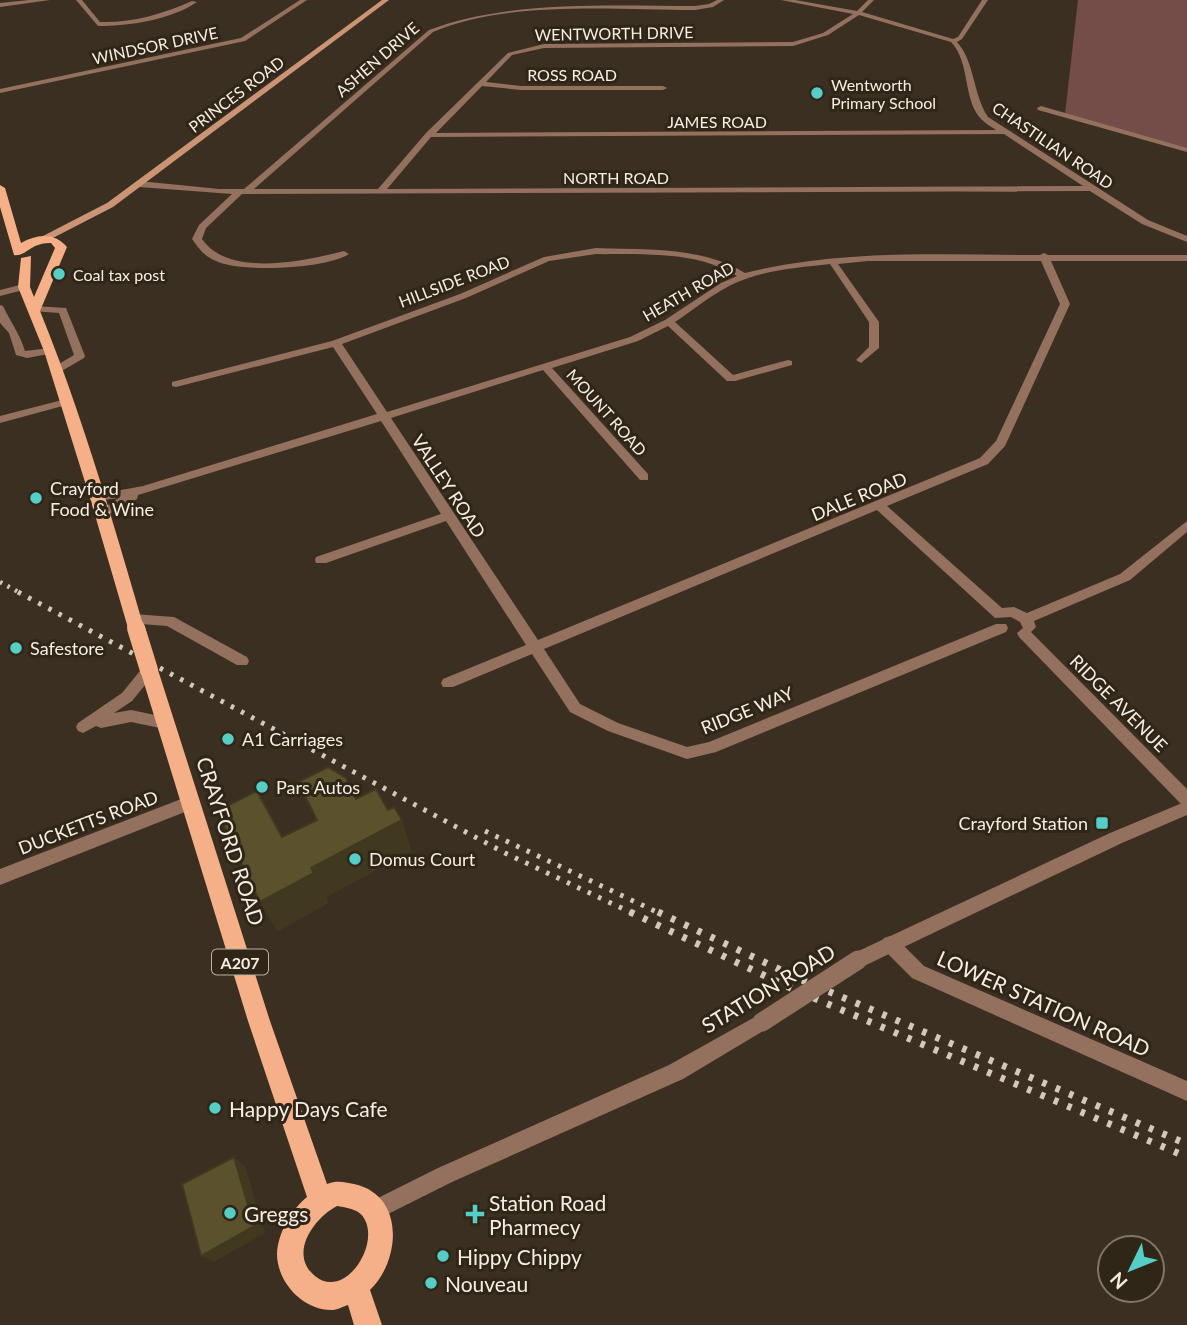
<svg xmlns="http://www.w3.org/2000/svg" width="1187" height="1325" font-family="Lato,sans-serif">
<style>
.green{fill:#744d48}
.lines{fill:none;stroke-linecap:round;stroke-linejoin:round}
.minor{fill:#93715e;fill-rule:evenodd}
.tertiary{fill:#93715e;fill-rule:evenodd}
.secondary{fill:#cb9575;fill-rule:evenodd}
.primary{fill:#f5b087;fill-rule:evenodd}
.rail-far2{stroke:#d1c9be;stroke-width:4.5;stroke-dasharray:2.5 6;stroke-linecap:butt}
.rail-far1{stroke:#d1c9be;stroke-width:5;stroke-dasharray:3.5 8;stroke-linecap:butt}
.rail{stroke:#d1c9be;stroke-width:7;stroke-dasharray:4.5 10;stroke-linecap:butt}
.tertiary-bridge{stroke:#93715e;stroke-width:19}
.primary-bridge{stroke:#f5b087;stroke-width:18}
.wall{fill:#4e4727}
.shaded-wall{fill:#403920}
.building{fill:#5b522d;stroke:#403920;stroke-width:2}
.poi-dot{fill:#55cec6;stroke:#302617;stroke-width:2.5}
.labels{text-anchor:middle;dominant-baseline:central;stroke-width:6;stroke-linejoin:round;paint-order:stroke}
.far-street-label{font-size:16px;fill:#f5eee4;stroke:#302617}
.far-poi-label{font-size:16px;fill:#f5eee4;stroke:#302617;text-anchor:start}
.shield{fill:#302617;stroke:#bab2a6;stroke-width:2}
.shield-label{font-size:16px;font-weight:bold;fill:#f5eee4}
.street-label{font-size:18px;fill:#f5eee4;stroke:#302617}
.poi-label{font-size:18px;fill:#f5eee4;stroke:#302617;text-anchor:start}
.near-street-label{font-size:21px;fill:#f5eee4;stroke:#302617}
.near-poi-label{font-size:21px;fill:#f5eee4;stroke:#302617;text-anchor:start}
</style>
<rect width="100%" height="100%" fill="#3b2f21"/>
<path class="green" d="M1078,0H1187V150L1065,114Z"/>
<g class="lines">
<g class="minor">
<path d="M29,0H50L0,7V3Z"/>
<path d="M76,0H82L100,22C132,23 163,14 192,1L197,2C170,20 130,26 98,26Z"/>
<path d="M300,0H307L245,41L0,93V89L241,38Z"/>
<path d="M717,0H724L713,7L695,10C614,10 508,0 433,32L254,189H378L426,133L508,53L544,44L793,42L823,33L853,14L781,0H795L857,11L868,0H874L862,12L953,39L958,37L982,0H988L962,39L957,42C975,62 973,95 988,117L1148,220L1187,236V242L1142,224L1090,191L242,194L206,228L202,239C229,278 304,261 344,251L349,254C325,269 242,273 216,261C204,256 199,249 192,239L199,225L232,194L139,187L135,184L139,181L219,189H244L429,30C508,0 610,6 695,6L709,4ZM859,15L951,42C971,63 962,100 982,120C986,124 992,127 996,130L436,133L482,86L521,90H663L667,88L663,86H521L486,82L512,55L544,48L793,46L828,35ZM1004,134L1083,186L387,189L431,137Z"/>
<path d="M1041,106L1187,148V152L1038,110L1037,108Z"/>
<path d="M596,248C646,250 701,246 745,273C841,249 942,255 1040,255L1044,253L1048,255H1187V261H1051L1070,304L1005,446L988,464L887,506L1002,608L1014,607L1027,613L1120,574L1187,521V532L1130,580L1034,621L1036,627L1031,632L1187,789V806L1181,804L1019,637L1017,633L1023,628L1020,622L1011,617L995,618L877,510L544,649L580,704L618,723L687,747L709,742L996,624H1006L1008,628L1006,632L716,752L687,759L608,731L570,712L532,654L453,687H443L441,683L443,679L526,645L446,521L326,563H316L315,560L316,557L441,514L381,421L138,495L137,499L107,515H99L97,512L119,498L94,501L92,498L94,495L143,486L377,414L333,347L176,387L172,386V382L332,341L460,294L544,257ZM596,254C642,255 696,250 737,276L721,283L665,320L630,337L387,412L342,344L466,298L549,261ZM868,261H1041L1060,304L996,441L980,458L538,640L391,418L543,370L640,480H648V474L552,368L638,341L668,326L727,381H735L792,365V361L788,360L733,375L675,322C693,310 710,296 729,286C761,270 795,268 830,264L869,322V347L856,360L861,363L879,348V322L838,264Z"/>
<path d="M24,284L29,287L27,289L0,296V290Z"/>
<path d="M0,305L3,306C11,323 19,332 25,351L50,348L55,351L54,353L27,358L16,355L9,333L0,323Z"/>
<path d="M35,306L66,308L85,356L84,358L60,372H52V368L74,355L59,313L32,311V307Z"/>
<path d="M66,399L70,400V404L0,423V416Z"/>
<path d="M133,614L174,617L247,657L249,661L247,665H237L167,626L128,623L126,619L128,615Z"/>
<path d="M149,664L154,666L156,670L154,674L132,701L114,713L131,710L165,717L170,719L172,723L170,727L165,729L131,722L101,728L96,726L83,733L78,731L76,727L78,723L122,693L144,666Z"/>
<path d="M189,796L195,798L197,803L195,808L0,885V869Z"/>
<path d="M890,936L896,938L924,966L1187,1081V1101L912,978L884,950L881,944L884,938Z"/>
</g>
<g class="tertiary">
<path d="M1187,801V815L1122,843L864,966L858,969L852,966L849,960L852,954L1110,833Z"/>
<path d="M762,1013L768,1016L771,1022L768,1028L683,1079L452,1182L382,1217L375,1220L368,1217L365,1210L368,1203L438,1168L669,1065Z"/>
</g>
<path class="secondary" d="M382,0H389L113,207L47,241H41V237L107,203Z"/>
<g class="primary">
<path d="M0,185L5,188L21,243C37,234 54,232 67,247L40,311C82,414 113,522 144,628L136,634L128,628L90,498L44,351L18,287L21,258L31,256L30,287L34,297L55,248L51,243C31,242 26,257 14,255L0,207Z"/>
<path d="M149,663L155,665L158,670L270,1021L327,1184C337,1180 344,1182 354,1184C405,1195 401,1260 370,1290L382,1325H354L348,1305C344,1306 337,1310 333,1310C303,1311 277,1282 277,1254C278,1233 291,1210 307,1197L248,1021L140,670L143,665ZM337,1206C348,1208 360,1209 365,1220C379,1247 344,1300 315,1276C288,1254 314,1218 337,1206Z"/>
</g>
<path class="rail-far2" d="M0,582L22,594"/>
<g class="rail-far1">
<path d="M18,592L505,853L634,914"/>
<path d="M485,831L661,914"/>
</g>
<g class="rail">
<path d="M630,912L795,990L1187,1157"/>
<path d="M658,912L802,980L1187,1144"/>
</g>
<path class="tertiary-bridge" d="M762,1022L858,960"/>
<path class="primary-bridge" d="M136,628L149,670"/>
</g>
<path class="wall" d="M298,782L356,799L388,810L402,820L411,851L326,897L328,903L278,931L260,902L282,837L316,821Z"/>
<g class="shaded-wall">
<path d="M402,820L411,851L326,897L328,903L278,931L260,902L311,868Z"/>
<path d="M234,1157L245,1166L265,1233L214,1262L201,1256Z"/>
</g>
<g class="building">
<path d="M328,767L346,778L356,799L376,789L388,810L394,807L402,820L311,868L314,873L260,902L217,811L257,791L282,837L317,820L298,782Z"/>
<path d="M234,1157L254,1226L201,1256L182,1184Z"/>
</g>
<g class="poi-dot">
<circle cx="817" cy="93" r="7"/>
<circle cx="59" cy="274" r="7"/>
<circle cx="36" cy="498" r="7"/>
<circle cx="16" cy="648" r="7"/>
<circle cx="228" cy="739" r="7"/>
<circle cx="262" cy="787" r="7"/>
<rect x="1095" y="816" width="14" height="14" rx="3.5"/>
<circle cx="355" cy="859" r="7"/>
<circle cx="215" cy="1108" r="7"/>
<circle cx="230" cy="1213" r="7"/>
<path d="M471.5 1203.5h7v7h7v7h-7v7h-7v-7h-7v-7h7z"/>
<circle cx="443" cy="1256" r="7"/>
<circle cx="431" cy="1283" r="7"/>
</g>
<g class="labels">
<g class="far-street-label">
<text transform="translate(614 33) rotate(-1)">WENTWORTH DRIVE</text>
<text transform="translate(155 45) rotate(-12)">WINDSOR DRIVE</text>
<text transform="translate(377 59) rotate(-41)">ASHEN DRIVE</text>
<text x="572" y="74">ROSS ROAD</text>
<text transform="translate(236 94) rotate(-37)">PRINCES ROAD</text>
<text x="717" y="121">JAMES ROAD</text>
<text transform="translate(1053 145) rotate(34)">CHASTILIAN ROAD</text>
<text x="616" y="177">NORTH ROAD</text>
<text transform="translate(454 281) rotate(-21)">HILLSIDE ROAD</text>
<text transform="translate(688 291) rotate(-30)">HEATH ROAD</text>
<text transform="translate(607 412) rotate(48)">MOUNT ROAD</text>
</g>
<g class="far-poi-label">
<text x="831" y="84">Wentworth<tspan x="831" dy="18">Primary School</tspan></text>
<text x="73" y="274">Coal tax post</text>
</g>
<rect class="shield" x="212" y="949.5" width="56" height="25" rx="5"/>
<g class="shield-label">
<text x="240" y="962">A207</text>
</g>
<g class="street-label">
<text transform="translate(449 486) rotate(57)">VALLEY ROAD</text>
<text transform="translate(859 496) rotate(-22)">DALE ROAD</text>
<text transform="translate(1119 703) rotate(45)">RIDGE AVENUE</text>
<text transform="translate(747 710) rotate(-22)">RIDGE WAY</text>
<text transform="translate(88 822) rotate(-21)">DUCKETTS ROAD</text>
</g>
<g class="poi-label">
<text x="50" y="488">Crayford<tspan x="50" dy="21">Food &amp; Wine</tspan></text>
<text x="30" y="648">Safestore</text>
<text x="242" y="739">A1 Carriages</text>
<text x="276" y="787">Pars Autos</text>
<text x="1088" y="823" text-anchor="end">Crayford Station</text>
<text x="369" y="859">Domus Court</text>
</g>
<g class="near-street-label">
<text transform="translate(231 841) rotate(72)">CRAYFORD ROAD</text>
<text transform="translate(768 988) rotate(-31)">STATION ROAD</text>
<text transform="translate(1044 1003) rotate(24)">LOWER STATION ROAD</text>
</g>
<g class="near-poi-label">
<text x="229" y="1108">Happy Days Cafe</text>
<text x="489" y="1202">Station Road<tspan x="489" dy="24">Pharmecy</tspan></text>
<text x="244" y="1213">Greggs</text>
<text x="457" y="1256">Hippy Chippy</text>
<text x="445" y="1283">Nouveau</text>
</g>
</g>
<g transform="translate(1131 1269) rotate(227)"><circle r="33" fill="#302617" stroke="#7f7669" stroke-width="2"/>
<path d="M0-5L12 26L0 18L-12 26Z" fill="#55cec6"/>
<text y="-10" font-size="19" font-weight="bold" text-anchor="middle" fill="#f5eee4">N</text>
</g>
</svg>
